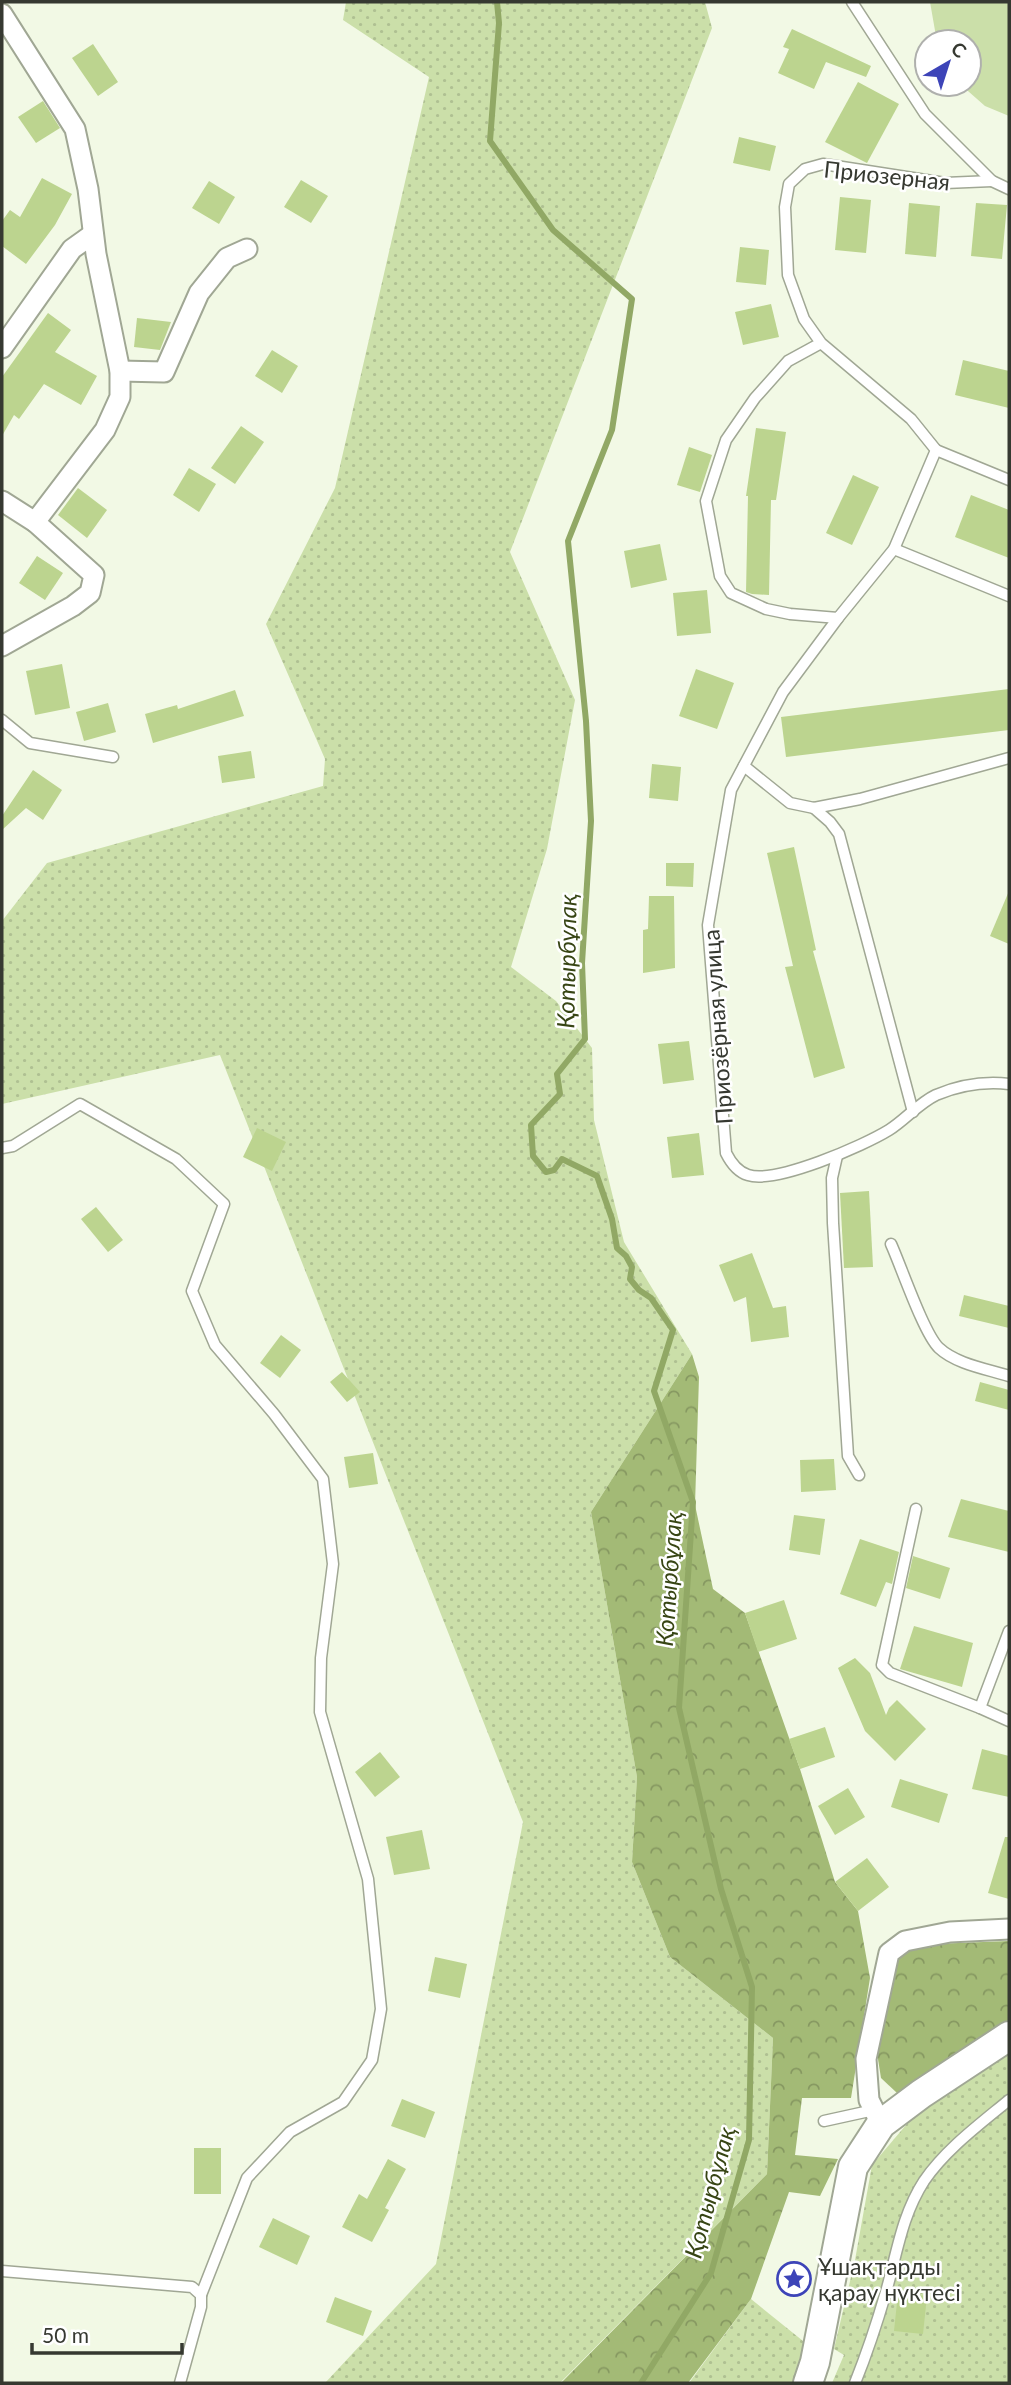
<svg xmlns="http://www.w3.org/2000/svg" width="1011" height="2385" font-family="Lato,sans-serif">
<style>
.grass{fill:url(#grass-dots)}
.forest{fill:url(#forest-crowns)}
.garden{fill:#cbdfa9}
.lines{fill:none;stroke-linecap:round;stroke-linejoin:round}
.stream{stroke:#91a865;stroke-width:6}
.building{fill:#bcd48f}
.service-casing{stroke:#a0a794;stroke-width:13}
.minor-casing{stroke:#a0a794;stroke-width:23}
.secondary-casing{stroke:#a0a794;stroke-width:32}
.service{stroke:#fff;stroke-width:10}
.minor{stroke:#fff;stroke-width:19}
.secondary{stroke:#fff;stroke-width:28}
.labels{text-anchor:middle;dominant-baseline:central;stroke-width:5;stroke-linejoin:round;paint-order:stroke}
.street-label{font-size:23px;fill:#363931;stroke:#fff}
.poi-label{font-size:23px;fill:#363931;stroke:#fff;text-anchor:start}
.water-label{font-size:24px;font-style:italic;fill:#374514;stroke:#fff}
</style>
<defs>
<pattern id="grass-dots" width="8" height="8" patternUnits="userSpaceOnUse" patternTransform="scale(1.75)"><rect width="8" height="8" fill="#cbdfa9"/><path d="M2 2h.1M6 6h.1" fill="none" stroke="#afc092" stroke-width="1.8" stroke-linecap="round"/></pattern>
<pattern id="forest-crowns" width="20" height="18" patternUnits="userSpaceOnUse" patternTransform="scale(1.75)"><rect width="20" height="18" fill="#a3ba76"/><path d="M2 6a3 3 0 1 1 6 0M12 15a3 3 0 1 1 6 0" fill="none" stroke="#869861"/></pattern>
</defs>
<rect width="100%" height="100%" fill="#f2f9e5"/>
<g class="grass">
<path d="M346,2H705L712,28L510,552L575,700L547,849L511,967L556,1001L592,1048L594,1120L624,1242L692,1354L591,1512L637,1777L632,1862L670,1957L773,2038L767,2174L560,2383H325L436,2264L523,1822L220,1055L2,1104V921L47,863L323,786L325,759L266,624L335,488L429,77L343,20Z"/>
<path d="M1009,2053V2383H832L844,2355L834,2349L855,2260L872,2165L912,2118Z"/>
<path d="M751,2299L808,2345L799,2383H689Z"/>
</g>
<g class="forest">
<path d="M692,1354L699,1377L695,1505L713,1589L745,1613L800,1769L835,1882L858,1911L870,1978L851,2098H802L795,2155L838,2159L820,2196L789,2192L751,2299L688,2383H561L767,2174L773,2038L670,1957L632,1862L637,1777L591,1512Z"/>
<path d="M1009,1941V2024L912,2089L897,2093L881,2078L877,2053L894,1957L907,1945Z"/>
</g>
<path class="garden" d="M930,2H1009V116L985,106L960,84H969V42H937Z"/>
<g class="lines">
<path class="stream" d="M497,2L499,23L490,141L553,230L632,299L612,430L568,541L586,721L591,821L582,963L585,1039L557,1074L560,1094L531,1125L533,1156L546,1172L554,1170L562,1159L597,1176L612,1219L617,1248L626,1256L632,1267L630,1279L639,1290L651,1298L673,1330L654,1391L693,1502L679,1708L721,1889L752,1987L749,2140L711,2273L641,2383"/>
</g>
<g class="building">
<path d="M792,29L871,66L866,77L826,62L814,89L778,73L789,49L783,47Z"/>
<path d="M93,44L118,82L98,96L72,58Z"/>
<path d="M858,82L899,104L867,163L825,142Z"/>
<path d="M43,101L60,128L36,143L18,117Z"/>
<path d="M739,137L776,146L770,171L733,163Z"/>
<path d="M42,178L72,194L55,225L26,264L2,246V221L10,210L20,217Z"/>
<path d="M301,180L328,196L311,223L284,207Z"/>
<path d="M209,181L235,197L219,224L192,208Z"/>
<path d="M840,197L871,200L866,253L835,250Z"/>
<path d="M909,203L940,206L936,257L905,254Z"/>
<path d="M976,203L1007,205L1002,259L971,256Z"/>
<path d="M740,247L769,250L766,285L736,282Z"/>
<path d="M771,304L779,337L743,345L735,312Z"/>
<path d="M48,313L71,330L55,352L97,376L81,405L44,384L19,419L14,415L2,436V377Z"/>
<path d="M137,318L171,322L160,350L134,347Z"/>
<path d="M272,350L298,366L282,393L255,376Z"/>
<path d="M963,360L1009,371V408L955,395Z"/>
<path d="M241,426L264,442L235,484L211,468Z"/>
<path d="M756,428L786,432L776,500H771L769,595L752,594L746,592L748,496H746Z"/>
<path d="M689,447L712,455L700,492L677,485Z"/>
<path d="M189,468L216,484L199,512L173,495Z"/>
<path d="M853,475L879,487L852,545L826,533Z"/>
<path d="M78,488L107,510L87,538L58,515Z"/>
<path d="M971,495L1009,510V558L955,537Z"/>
<path d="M660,544L667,580L631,588L624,551Z"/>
<path d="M37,556L63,573L45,600L19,583Z"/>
<path d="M707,590L711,633L677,636L673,593Z"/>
<path d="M62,664L70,708L35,715L26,671Z"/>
<path d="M696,669L734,683L717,729L679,716Z"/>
<path d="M1009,689V730L786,757L781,717Z"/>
<path d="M235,690L244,716L153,743L145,714L177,705L178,709Z"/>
<path d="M108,703L116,732L84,741L76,712Z"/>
<path d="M251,751L255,778L222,783L218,756Z"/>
<path d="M652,764L681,767L678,801L649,798Z"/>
<path d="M33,770L62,790L43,820L26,808L2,830V816Z"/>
<path d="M794,847L816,950L813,951L845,1068L814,1078L785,967L793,966L767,853Z"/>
<path d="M666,863H694L693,887L666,886Z"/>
<path d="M1009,891V944L990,936Z"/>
<path d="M649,896H674L675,968L643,973V930L648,929Z"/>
<path d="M689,1041L694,1080L663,1084L658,1044Z"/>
<path d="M257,1128L286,1142L272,1171L243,1157Z"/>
<path d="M699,1133L704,1175L672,1178L667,1137Z"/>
<path d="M869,1191L873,1267L844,1268L840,1193Z"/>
<path d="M96,1207L123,1240L108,1252L81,1219Z"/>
<path d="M752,1253L773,1308L786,1306L789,1337L751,1342L746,1297L734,1302L719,1265Z"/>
<path d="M964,1295L1009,1306V1328L959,1316Z"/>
<path d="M281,1335L301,1350L280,1378L260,1363Z"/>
<path d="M342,1372L360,1392L347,1402L330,1382Z"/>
<path d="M980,1382L1009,1390V1410L975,1401Z"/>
<path d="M373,1453L378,1484L349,1488L344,1457Z"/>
<path d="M834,1459L836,1490L801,1492L800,1460Z"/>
<path d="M961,1499L1009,1511V1552L948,1537Z"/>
<path d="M794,1515L825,1519L820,1555L789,1550Z"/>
<path d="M860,1539L899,1552L892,1584L886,1582L876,1607L840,1594Z"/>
<path d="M913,1556L950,1568L940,1599L906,1588Z"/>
<path d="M784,1600L797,1639L758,1652L745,1613Z"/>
<path d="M914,1626L973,1643L962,1687L900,1669Z"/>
<path d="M855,1658L870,1673L886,1715L889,1708L897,1700L926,1729L895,1761L865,1731L838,1668Z"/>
<path d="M825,1727L835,1757L800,1769L789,1739Z"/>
<path d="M982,1749L1009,1756V1797L972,1789Z"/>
<path d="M380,1752L400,1777L375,1797L355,1772Z"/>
<path d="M900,1779L948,1794L939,1823L891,1807Z"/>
<path d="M848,1788L865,1817L835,1835L818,1806Z"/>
<path d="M422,1830L430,1869L394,1875L386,1837Z"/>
<path d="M1005,1837H1009V1899L988,1893Z"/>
<path d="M867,1858L889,1887L858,1911L835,1882Z"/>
<path d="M435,1957L467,1964L460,1998L428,1991Z"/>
<path d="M402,2099L435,2112L425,2138L391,2126Z"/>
<rect x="194" y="2148" width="27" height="46"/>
<path d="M388,2159L406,2169L385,2208L389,2210L372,2242L342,2227L359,2194L367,2199Z"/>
<path d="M273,2218L310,2236L297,2265L259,2247Z"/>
<path d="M898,2293L927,2296L923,2334L894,2331Z"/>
<path d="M335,2297L372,2311L363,2336L326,2322Z"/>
</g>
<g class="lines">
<g class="service-casing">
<g id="service">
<path d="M852,2L925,114L992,181L1009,189"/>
<path d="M821,343L788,361L755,398L726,440L706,501L720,576L731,593L766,609L790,614L838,618L894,549L936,450L911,419L821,343L804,319L788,275L785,207L789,184L805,169L823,164L945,183L992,181"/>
<path d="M936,450L1009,480"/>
<path d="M894,549L1009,596"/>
<path d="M838,618L783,692L731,790L708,925L726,1153C731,1163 738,1172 748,1175C776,1184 863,1146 889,1130C905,1120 919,1103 936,1095C960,1085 983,1081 1009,1084"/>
<path d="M2,720L30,743L113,757"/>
<path d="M744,766L790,803L814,808L860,799L1009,758"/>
<path d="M814,808L830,822L839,834L913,1112"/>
<path d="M2,1148L13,1146L80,1104L176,1159L224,1204L192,1291L215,1345L274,1414L323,1479L333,1564L321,1658L320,1712L368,1879L381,2009L372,2060L343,2102L290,2132L247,2178L201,2295"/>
<path d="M837,1156L832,1178L833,1223L848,1456L859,1475"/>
<path d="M891,1244C901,1266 924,1334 939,1348C956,1364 987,1369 1009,1376"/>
<path d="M916,1509L882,1665L890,1673L980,1708L1009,1631"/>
<path d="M980,1708L1009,1721"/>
<path d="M824,2121L874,2110"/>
<path d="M2,2271L192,2287L201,2295V2307L180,2383"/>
<path d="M855,2383C867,2353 877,2323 886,2292C897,2253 902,2215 924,2181C946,2149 980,2124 1009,2100"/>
</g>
</g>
<g class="minor-casing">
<g id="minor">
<path d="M2,14L75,129L88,189L96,254L120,371V397L105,430L35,522"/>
<path d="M2,348L72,249L93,234"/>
<path d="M120,371L164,372L199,293L227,258L247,249"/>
<path d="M2,501L35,522L94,575L90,593L73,606L2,646"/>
<path d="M881,2124L869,2100L866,2059L889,1953L905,1941L950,1932L1009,1929"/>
</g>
</g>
<g class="secondary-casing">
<path id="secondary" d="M808,2383L815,2362L853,2167L881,2124L921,2094L1009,2036"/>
</g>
<use href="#service" class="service"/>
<use href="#minor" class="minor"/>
<use href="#secondary" class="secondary"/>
</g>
<defs>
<g id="sight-ring" transform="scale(1.75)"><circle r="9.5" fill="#fff" stroke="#3d44b8" stroke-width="1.5"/><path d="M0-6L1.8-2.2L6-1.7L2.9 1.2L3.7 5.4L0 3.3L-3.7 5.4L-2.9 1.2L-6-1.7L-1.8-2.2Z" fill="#3d44b8"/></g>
</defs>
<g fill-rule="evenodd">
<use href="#sight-ring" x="794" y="2279"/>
</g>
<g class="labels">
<g class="street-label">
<text transform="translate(887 175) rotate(6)">Приозерная</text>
<text transform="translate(717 1027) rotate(-94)">Приозёрная улица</text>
</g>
<g class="poi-label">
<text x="818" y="2266">Ұшақтарды<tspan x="818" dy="26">қарау нүктесі</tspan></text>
</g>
<g class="water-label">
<text transform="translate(566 961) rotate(-89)">Қотырбұлақ</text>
<text transform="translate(668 1579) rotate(-86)">Қотырбұлақ</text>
<text transform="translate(709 2192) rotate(-75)">Қотырбұлақ</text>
</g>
</g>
<rect width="1011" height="2385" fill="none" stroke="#363931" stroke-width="7"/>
<g transform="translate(948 63) rotate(39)"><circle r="33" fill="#ffffff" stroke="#afb0ad" stroke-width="2"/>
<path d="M0-5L12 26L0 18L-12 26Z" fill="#3d44b8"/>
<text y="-10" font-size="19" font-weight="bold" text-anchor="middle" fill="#363931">С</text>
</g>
<path d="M32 2343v10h150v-10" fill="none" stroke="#363931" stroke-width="3.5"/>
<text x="42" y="2343" font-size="21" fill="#363931" stroke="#ffffff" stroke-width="5" paint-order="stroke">50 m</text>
</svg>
